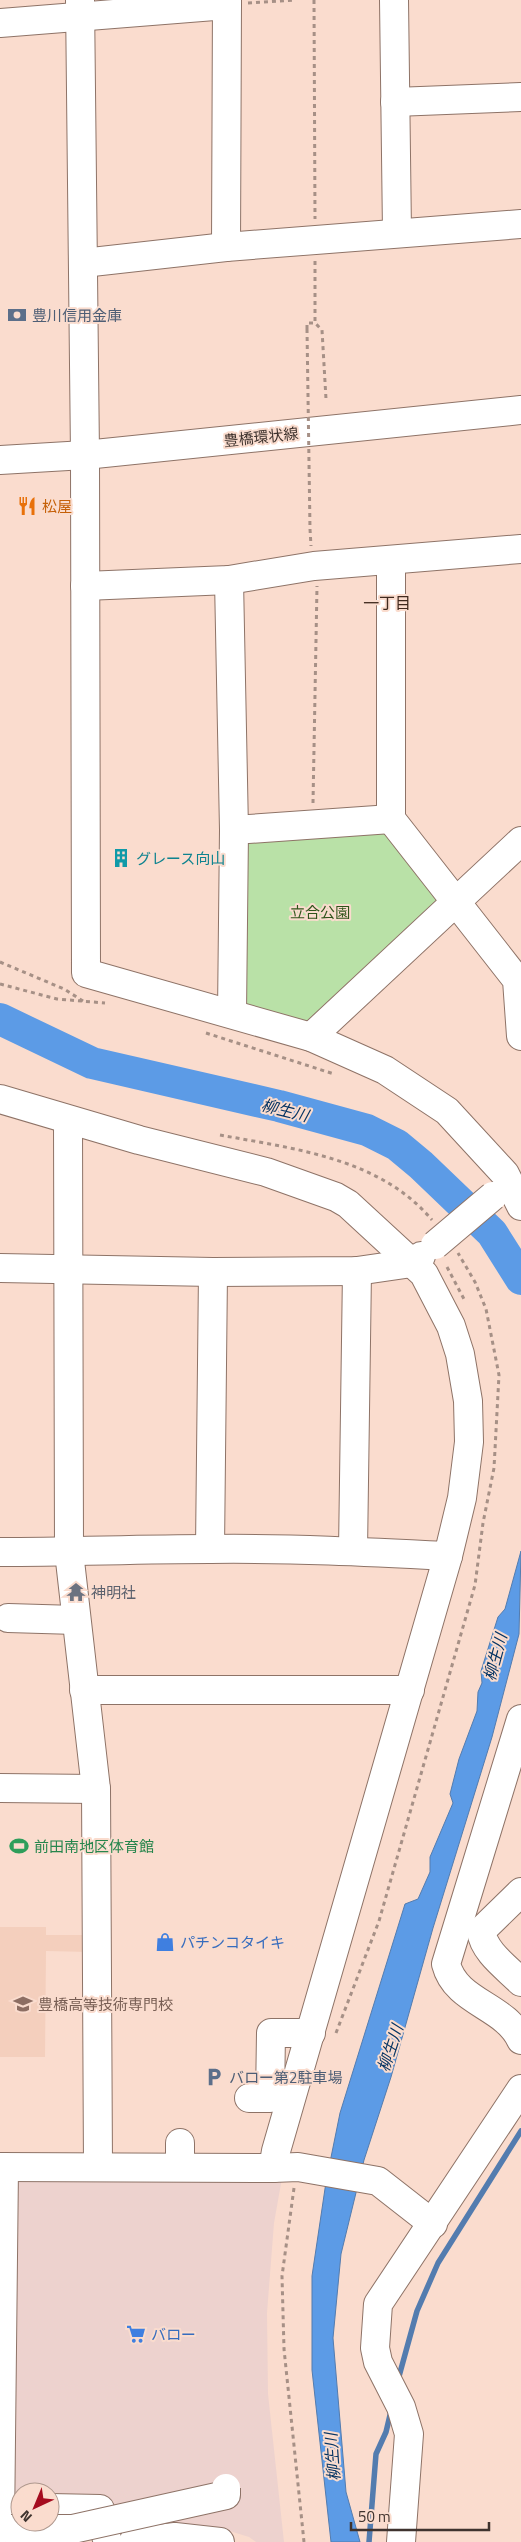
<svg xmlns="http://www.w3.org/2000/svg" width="521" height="2542" font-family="'Titillium Web','Noto Sans JP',sans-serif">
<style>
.commercial{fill:#edd2ce;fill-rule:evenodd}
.built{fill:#f4cfbd}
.green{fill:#b9e1a7}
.water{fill:#5c9be6;stroke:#537caf}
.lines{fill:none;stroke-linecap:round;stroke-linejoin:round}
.stream{stroke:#537caf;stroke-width:5.5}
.river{stroke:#5c9be6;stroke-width:32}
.minor-casing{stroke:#8e7367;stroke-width:30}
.major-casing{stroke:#8e7367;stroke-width:30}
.path{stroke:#a69086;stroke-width:3;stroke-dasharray:4 4;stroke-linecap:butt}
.minor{stroke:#fff;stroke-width:28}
.major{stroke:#fff;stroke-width:28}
.minor-bridge-casing{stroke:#8e7367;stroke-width:30;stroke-linecap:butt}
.path-bridge{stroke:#a69086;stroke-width:3;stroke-dasharray:4 4;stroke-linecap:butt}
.minor-bridge{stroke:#fff;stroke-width:28}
.labels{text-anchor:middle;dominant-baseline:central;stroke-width:4;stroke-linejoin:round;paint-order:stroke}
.service-label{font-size:15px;fill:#4e5e75;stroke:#fadcce;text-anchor:start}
.street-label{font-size:15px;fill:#3f332e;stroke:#fadcce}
.food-label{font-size:15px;fill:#c56008;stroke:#fadcce;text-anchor:start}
.culture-label{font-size:15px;fill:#0d838f;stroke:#fadcce;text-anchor:start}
.park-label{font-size:15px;fill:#30541b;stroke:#fadcce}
.worship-label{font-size:15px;fill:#5b616d;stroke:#fadcce;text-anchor:start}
.leisure-label{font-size:15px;fill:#27864d;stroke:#fadcce;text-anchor:start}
.shop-label{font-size:15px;fill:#366cbe;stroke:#fadcce;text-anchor:start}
.education-label{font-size:15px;fill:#785e54;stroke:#fadcce;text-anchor:start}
.neighbourhood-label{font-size:16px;fill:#3f291e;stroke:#fadcce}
.water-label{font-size:16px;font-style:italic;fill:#063463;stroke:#fadcce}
</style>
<rect width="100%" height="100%" fill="#fadcce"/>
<path class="commercial" d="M0,2176L282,2178L274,2223L267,2313L268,2394L284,2542H256L249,2537L220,2528L170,2523L77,2542H0ZM20,2492H50V2522H20Z"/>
<path class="built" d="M0,1927H46V1935H90V1952L46,1951L45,2057H0Z"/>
<path class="green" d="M385,833L437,901L312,1028L247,1012L239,1001L245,844L249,838Z"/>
<path class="water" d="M521,1551L519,1634L492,1737L433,1928L391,2077L364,2160L341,2254L333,2338L346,2492L360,2542H331L312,2370V2276L326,2182L340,2113L405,1904L418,1899L430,1872V1857L453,1803L450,1794L459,1759L477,1711L478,1692L482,1683L481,1671L498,1617L505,1609Z"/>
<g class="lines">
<g class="stream">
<path d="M398,2380L417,2311L438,2263L521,2131"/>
<path d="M369,2542L376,2454L386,2432L391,2411"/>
</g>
<path class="river" d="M0,1019L92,1063L279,1106L367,1130L397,1145L421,1165L492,1233L521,1279"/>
<g class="minor-casing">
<g id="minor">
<path d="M80,0L85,455L86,973L311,1037L385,1070L447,1111L505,1174L521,1206"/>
<path d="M394,0L397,232"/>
<path d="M0,23L227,5"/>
<path d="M395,102L521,97"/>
<path d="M226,247L227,0"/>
<path d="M83,263L226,247L521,224"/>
<path d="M391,560V819L517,980L521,1036"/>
<path d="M229,580L234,830L232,1013"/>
<path d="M85,586L229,580L314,566L521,549"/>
<path d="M234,830L391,819"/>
<path d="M311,1037L521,841"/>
<path d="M0,1099L139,1140L266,1172L336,1197L348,1204L424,1274L451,1326L460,1354L468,1401L469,1442L462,1498L448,1556L276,2151L273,2168L0,2167"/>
<path d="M68,1120L69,1552L96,1789L98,2166"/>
<path d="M0,1268L213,1272L357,1271L412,1263L421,1256"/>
<path d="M210,1549L213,1272"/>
<path d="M353,1551L357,1271"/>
<path d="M0,1552C70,1552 139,1549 209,1549C289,1548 369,1552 448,1556"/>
<path d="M8,1618L76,1620"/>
<path d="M84,1690H410"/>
<path d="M521,1719L446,1964C456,2003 505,2005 521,2040"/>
<path d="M0,1788L96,1789"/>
<path d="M521,1892L481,1931C484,1952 506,1967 521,1982"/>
<path d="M249,2098H270L271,2033H311"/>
<path d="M180,2167V2143"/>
<path d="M273,2168L298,2167L378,2181L433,2224"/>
<path d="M50,2508L100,2509L101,2512"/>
<path d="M0,2529L4,2167"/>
<path d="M106,2536L108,2542"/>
<path d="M133,2542L175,2537L220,2542"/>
<path d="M401,2542L409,2434L401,2407L378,2362L375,2348L378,2304L521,2089"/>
</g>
</g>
<g class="major-casing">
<path id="major" d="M0,460L85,455L521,410"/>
</g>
<g class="path">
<path d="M314,0L315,219"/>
<path d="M248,3L295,0"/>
<path d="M315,261V323L322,330L326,399"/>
<path d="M307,329V323H315"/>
<path d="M310,529L311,546"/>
<path d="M313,803L317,586"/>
<path d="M0,962L64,989L83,1001"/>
<path d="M0,984L57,999L105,1003"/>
<path d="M206,1033L334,1074"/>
<path d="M220,1135C295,1149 380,1158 432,1220"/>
<path d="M447,1267L465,1301"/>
<path d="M336,2033L379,1921L475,1585L483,1523L494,1468L499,1375L486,1309L475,1282L458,1253"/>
<path d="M294,2188L282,2276L284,2349L304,2542"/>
</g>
<use href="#minor" class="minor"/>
<use href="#major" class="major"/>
<g class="minor-bridge-casing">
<g id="minor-bridge">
<path d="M435,1245L493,1196"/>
<path d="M11,2529H73L226,2495V2488"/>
</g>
</g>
<path class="path-bridge" d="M307,329L310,529"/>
<use href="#minor-bridge" class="minor-bridge"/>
</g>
<defs>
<g id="bank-bare" transform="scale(1.5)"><path d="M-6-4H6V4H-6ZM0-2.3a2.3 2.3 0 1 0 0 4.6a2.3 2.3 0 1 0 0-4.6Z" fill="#5c6f8a" stroke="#fadcce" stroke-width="2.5" paint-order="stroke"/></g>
<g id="restaurant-bare" transform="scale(1.5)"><path d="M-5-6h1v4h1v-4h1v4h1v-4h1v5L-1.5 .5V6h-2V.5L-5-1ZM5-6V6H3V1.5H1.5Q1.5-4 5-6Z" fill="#e8710a" stroke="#fadcce" stroke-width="2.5" paint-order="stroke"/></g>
<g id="building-bare" transform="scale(1.5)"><path d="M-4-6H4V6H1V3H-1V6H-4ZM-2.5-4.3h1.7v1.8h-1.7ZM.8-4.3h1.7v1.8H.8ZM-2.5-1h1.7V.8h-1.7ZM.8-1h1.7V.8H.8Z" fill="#0f9aa8" stroke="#fadcce" stroke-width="2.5" paint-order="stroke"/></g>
<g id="temple-bare" transform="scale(1.5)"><path d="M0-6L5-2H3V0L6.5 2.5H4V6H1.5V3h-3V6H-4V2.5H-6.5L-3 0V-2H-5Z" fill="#6b7280" stroke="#fadcce" stroke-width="2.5" paint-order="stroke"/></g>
<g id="stadium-bare" transform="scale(1.5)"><path d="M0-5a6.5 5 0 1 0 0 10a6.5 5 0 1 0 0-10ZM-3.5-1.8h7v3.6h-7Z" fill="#2e9e5b" stroke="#fadcce" stroke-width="2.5" paint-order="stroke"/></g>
<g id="shop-bare" transform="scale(1.5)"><path d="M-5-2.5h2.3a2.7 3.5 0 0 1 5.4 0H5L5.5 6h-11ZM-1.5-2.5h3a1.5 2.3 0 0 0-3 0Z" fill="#3f7fe0" stroke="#fadcce" stroke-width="2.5" paint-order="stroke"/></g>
<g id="university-bare" transform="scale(1.5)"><path d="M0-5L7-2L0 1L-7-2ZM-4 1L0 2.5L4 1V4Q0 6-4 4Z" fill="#8d6e63" stroke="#fadcce" stroke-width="2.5" paint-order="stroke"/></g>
<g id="parking-bare" transform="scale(1.5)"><path d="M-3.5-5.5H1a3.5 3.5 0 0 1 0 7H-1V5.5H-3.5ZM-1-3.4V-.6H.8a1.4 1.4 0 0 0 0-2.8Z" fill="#5c6f8a" stroke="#fadcce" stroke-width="2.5" paint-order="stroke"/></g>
<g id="supermarket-bare" transform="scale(1.5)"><path d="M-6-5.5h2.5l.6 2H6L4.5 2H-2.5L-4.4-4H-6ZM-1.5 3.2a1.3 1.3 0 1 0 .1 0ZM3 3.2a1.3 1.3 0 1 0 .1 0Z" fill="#3f7fe0" stroke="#fadcce" stroke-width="2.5" paint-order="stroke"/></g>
</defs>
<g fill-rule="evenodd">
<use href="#bank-bare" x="17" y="315"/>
<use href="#restaurant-bare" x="27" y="506"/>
<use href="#building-bare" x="121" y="858"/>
<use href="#temple-bare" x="76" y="1592"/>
<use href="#stadium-bare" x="19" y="1846"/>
<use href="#shop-bare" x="165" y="1942"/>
<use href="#university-bare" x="23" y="2004"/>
<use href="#parking-bare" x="214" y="2077"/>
<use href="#supermarket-bare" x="136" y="2334"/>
</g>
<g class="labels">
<g class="service-label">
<text x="32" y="315">豊川信用金庫</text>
<text x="229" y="2077">バロー第2駐車場</text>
</g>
<g class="street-label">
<text transform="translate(261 437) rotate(-6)">豊橋環状線</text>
</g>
<g class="food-label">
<text x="42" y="506">松屋</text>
</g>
<g class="culture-label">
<text x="136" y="858">グレース向山</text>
</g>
<g class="park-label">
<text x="320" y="912">立合公園</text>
</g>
<g class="worship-label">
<text x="91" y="1592">神明社</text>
</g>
<g class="leisure-label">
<text x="34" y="1846">前田南地区体育館</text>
</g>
<g class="shop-label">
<text x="180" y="1942">パチンコタイキ</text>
<text x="151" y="2334">バロー</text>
</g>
<g class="education-label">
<text x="38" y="2004">豊橋高等技術専門校</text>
</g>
<g class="neighbourhood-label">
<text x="387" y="603">一丁目</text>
</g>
<g class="water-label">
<text transform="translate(285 1110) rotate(14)">柳生川</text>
<text transform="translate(495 1657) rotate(-75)">柳生川</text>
<text transform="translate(390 2048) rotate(-72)">柳生川</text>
<text transform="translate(332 2457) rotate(-94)">柳生川</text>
</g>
</g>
<g transform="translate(35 2507) rotate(224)"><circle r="24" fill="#fadcce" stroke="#af988e"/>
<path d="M0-4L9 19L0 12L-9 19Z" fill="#a50c1f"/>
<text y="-8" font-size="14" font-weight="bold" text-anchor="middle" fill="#3f332e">N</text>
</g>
<path d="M351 2522v8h138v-8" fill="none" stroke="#3f332e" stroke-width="2.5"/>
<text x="358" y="2522" font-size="15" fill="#3f332e" stroke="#fadcce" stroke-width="4" paint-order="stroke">50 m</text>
</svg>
